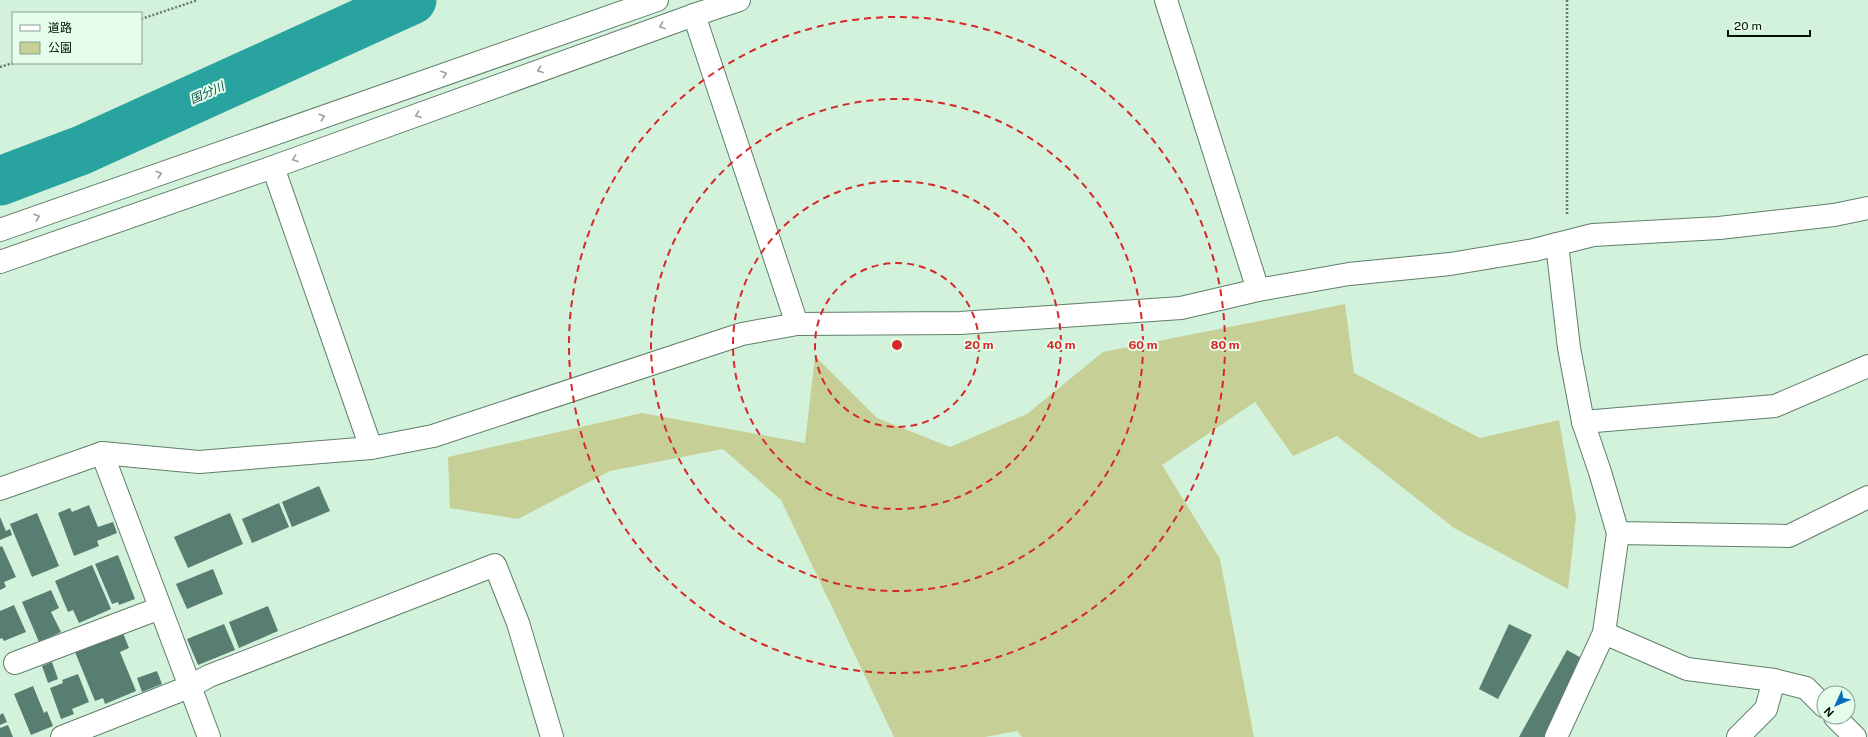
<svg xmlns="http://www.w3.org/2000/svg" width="1868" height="737" font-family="'Public Sans','Noto Sans JP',sans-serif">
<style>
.green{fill:#c6d096}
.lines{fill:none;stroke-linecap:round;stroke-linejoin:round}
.river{stroke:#29a3a0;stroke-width:49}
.building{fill:#587e72}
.minor-casing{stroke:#617e6a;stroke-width:24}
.path{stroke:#64796a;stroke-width:2.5;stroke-dasharray:2 2;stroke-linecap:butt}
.minor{stroke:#fff;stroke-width:22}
.oneway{stroke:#9b9f9d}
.ring{fill:none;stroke:#d62828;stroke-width:2;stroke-dasharray:7 5}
.labels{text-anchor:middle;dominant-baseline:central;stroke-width:4;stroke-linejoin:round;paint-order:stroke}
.water-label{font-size:12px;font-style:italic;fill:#034b4a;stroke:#e4feeb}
.centre{fill:#d62828;stroke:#e4feeb;stroke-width:2}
.ring-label{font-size:12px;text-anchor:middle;font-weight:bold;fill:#d62828;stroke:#e4feeb;stroke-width:4;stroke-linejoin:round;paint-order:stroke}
</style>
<rect width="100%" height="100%" fill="#d2f2db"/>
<path class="green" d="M1345,304L1354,373L1480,438L1559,420L1576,517L1568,589L1454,528L1337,436L1293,456L1255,402L1162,465L1220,559L1254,737H1022L1017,731L985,737H894L781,500L723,449L610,471L518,519L450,508L448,457L642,413L805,443L815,356L877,418L950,447L1027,414L1103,352Z"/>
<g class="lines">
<path class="river" d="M0,181L82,150L412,0"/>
</g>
<g class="building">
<path d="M319,486L330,511L292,527L282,502Z"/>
<path d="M279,503L289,527L252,543L242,519Z"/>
<path d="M89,505L98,527L113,522L117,533L97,541L99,546L74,556L58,513L70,508L72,512Z"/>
<path d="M37,513L59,566L32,577L10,524Z"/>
<path d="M230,513L243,544L188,568L174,537Z"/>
<path d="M0,517L6,531L10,529L12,535L0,540Z"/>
<path d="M2,546L16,577L4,582L6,587L0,590V547Z"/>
<path d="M118,555L135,599L119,605L118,602L112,604L95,564Z"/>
<path d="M92,565L111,609L79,623L73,610L68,612L55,581Z"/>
<path d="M213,569L223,594L187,609L176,584Z"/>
<path d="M51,590L59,608L51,612L61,632L39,642L22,602Z"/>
<path d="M14,605L26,632L4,641L2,638L0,639V611Z"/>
<path d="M268,606L278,631L239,648L229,622Z"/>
<path d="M224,624L235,650L198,665L187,639Z"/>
<path d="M1509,624L1532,635L1498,699L1479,689Z"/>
<path d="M123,633L129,648L120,652L136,691L105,704L103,698L95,701L75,652Z"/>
<path d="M1567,650L1585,660L1545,737H1519Z"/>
<path d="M52,662L58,679L48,683L42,666Z"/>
<path d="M157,671L162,684L142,692L137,678Z"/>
<path d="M78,674L89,702L72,709L74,714L61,719L50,688L63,683L62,680Z"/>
<path d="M33,686L44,713L47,711L53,726L31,735L14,694Z"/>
<path d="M3,713L7,722L0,725V715Z"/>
<path d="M8,725L13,737H0V728Z"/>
</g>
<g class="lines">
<g class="minor-casing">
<g id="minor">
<path d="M1166,0L1258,290"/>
<path d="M694,15L797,324"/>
<path d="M273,167L371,448"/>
<path d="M0,230L657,0"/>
<path d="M0,262L273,167L694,15L739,0"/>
<path d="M1583,422L1775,406L1868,366"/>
<path d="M102,453L209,737"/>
<path d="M0,489L102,453L199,462L371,448L433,436L742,334L797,324L960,323L1181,308L1258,290L1349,274L1450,264L1534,250L1593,235L1719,228L1834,215L1868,208"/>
<path d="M1618,533L1789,536L1868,497"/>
<path d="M1604,633L1687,669L1774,680L1806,688L1824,706"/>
<path d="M15,663L160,608"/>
<path d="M1835,717L1855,737"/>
<path d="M62,737L189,687L209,676L495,565L518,623L552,737"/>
<path d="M1556,737L1604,633L1618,533L1600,472L1583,422L1569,348L1557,244"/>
<path d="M1738,737L1766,709L1774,680"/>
</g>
</g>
<g class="path">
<path d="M1567,0V216"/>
<path d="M141,19L198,0"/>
<path d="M0,67L13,63"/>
</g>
<use href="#minor" class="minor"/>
</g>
<defs><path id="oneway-chevron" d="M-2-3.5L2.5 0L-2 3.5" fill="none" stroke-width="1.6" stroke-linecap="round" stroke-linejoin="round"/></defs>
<g class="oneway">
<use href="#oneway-chevron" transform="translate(662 26) rotate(160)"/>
<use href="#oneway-chevron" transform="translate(540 70) rotate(160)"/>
<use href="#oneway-chevron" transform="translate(444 74) rotate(-19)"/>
<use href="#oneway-chevron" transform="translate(418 115) rotate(160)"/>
<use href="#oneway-chevron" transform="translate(322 117) rotate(-19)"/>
<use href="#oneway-chevron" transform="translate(295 159) rotate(160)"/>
<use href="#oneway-chevron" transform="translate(159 174) rotate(-19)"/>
<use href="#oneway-chevron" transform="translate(37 217) rotate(-19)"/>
</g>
<g class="ring">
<circle cx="897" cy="345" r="82"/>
<circle cx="897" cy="345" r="164"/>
<circle cx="897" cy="345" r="246"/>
<circle cx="897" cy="345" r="328"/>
</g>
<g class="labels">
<g class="water-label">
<text transform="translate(207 93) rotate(-24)">国分川</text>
</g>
</g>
<circle cx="897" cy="345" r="6" class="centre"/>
<g class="ring-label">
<text x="979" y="349">20 m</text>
<text x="1061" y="349">40 m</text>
<text x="1143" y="349">60 m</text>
<text x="1225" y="349">80 m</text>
</g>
<rect x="12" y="12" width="130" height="52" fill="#e4feeb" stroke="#8b9f91"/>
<rect x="20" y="25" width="20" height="6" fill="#ffffff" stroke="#8b9f91"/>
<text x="48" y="32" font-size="12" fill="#051009">道路</text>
<rect x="20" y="42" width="20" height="12" fill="#c6d096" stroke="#8b9f91"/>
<text x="48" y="52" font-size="12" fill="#051009">公園</text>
<g transform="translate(1836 705) rotate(226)"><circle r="19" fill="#e4feeb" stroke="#8b9f91"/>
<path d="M0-3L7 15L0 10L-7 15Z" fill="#076db9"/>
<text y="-6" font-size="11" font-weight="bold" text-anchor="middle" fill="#051009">N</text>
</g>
<path d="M1728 30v6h82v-6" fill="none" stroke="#051009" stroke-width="2"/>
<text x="1734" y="30" font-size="12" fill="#051009" stroke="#e4feeb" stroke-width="3" paint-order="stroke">20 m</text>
</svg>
